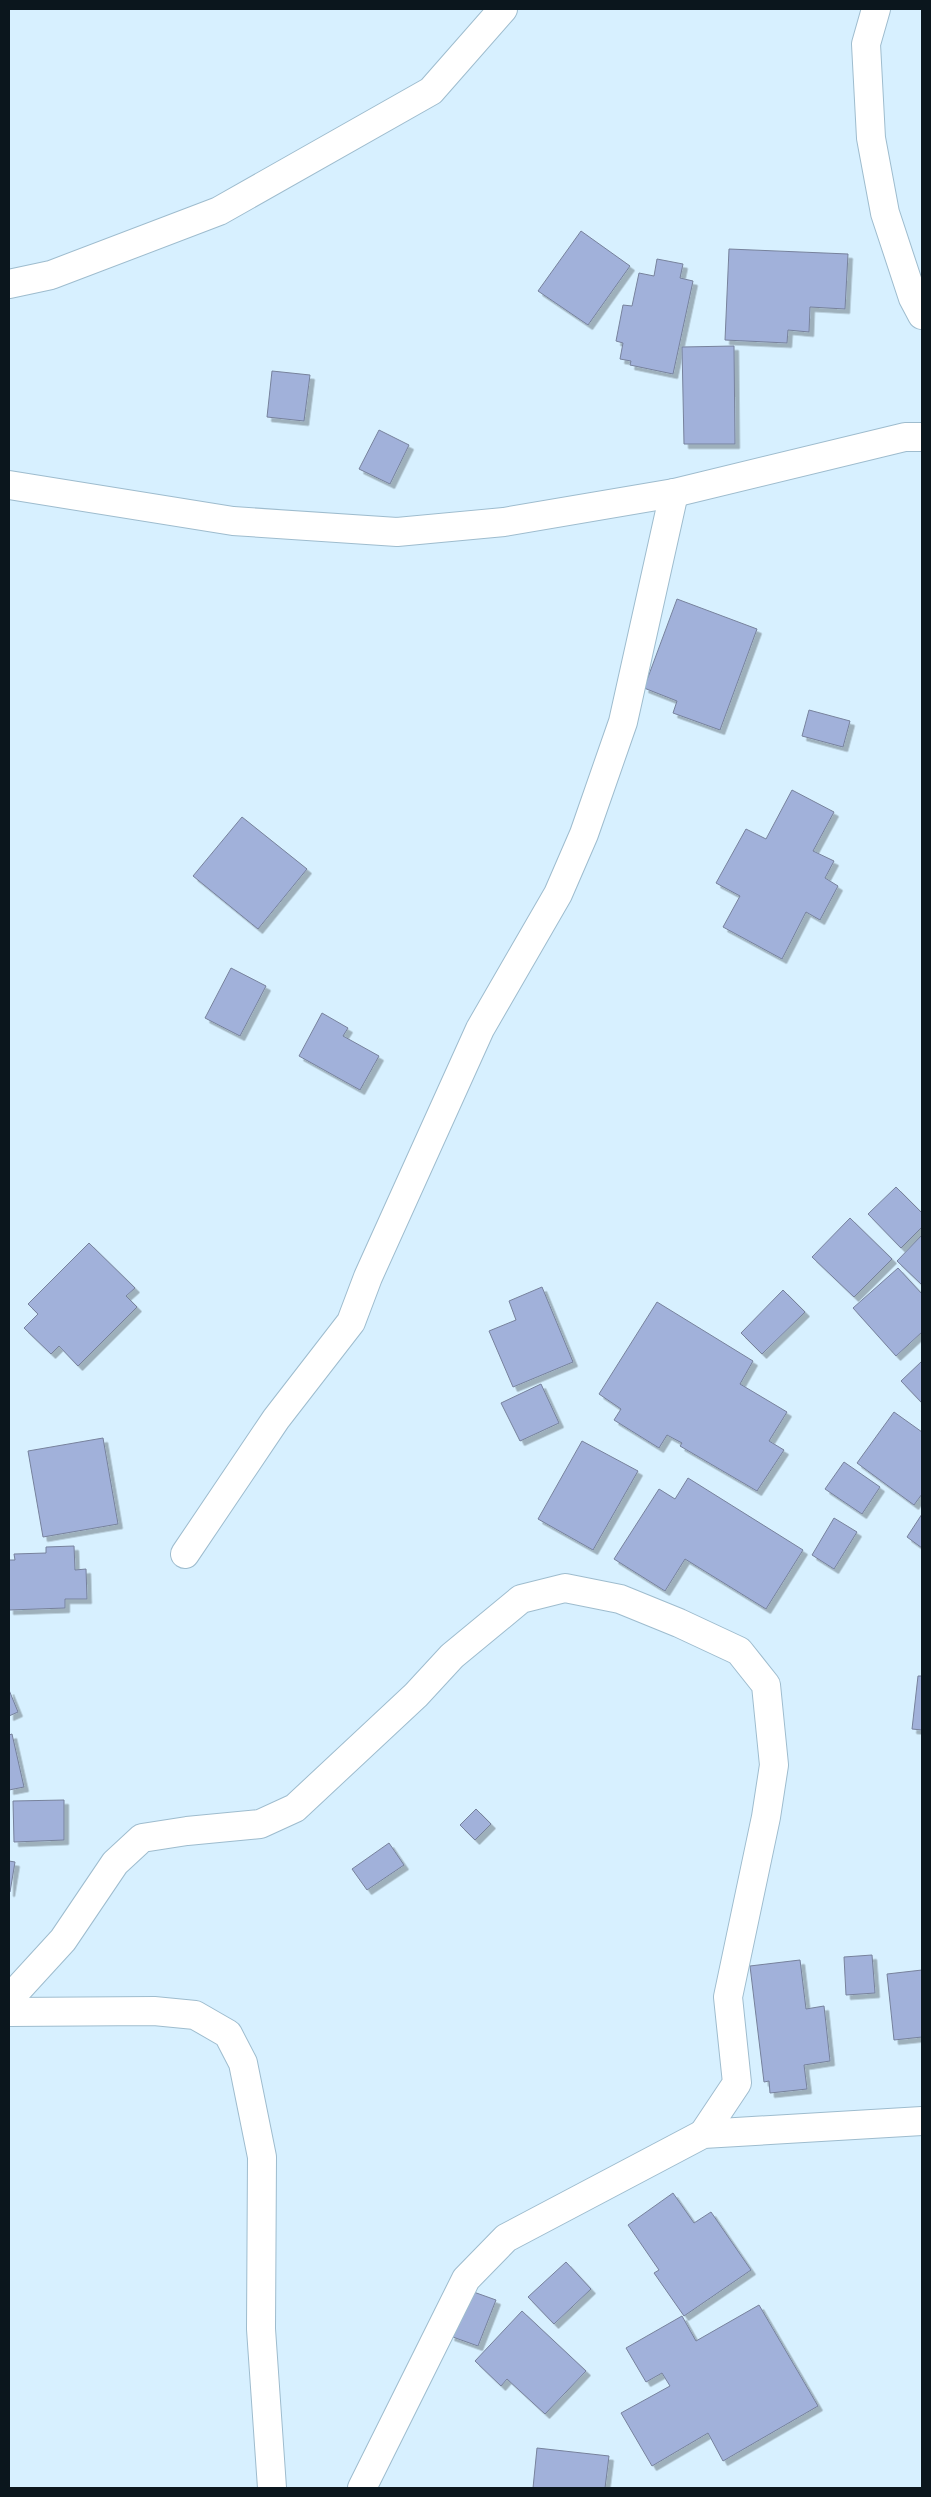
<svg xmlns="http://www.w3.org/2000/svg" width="931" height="2497" font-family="'DM Sans',sans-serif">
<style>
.building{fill:#a1b1da;stroke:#77829c;filter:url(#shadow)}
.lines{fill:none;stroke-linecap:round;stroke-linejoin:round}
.street-casing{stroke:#9ebcce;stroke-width:30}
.street{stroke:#fff;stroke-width:28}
</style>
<defs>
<filter id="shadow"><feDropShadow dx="4.5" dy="4.5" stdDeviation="0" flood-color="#0004"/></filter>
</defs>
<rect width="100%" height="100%" fill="#d7f0ff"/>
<g class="building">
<path d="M581,231L630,266L588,325L538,291Z"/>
<path d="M729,249L848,254L845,309L810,307L809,332L788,330L787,343L725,340Z"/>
<path d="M657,259L683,264L680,278L693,281L673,374L630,365L631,361L620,359L623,343L616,341L623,305L632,306L639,273L654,276Z"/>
<path d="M734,346L735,444H684L682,347Z"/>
<path d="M272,371L310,375L304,421L267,417Z"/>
<path d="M379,430L409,445L390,484L359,469Z"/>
<path d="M677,599L757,629L720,730L673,713L677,701L644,688Z"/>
<path d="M809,710L850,721L843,747L802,736Z"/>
<path d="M792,790L834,812L813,851L834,861L825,878L838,886L820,920L806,912L782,959L723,927L740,896L716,883L746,829L766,839Z"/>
<path d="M242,817L307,869L258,929L193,876Z"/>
<path d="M231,968L266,986L240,1036L205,1018Z"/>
<path d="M322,1013L348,1028L343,1036L379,1056L360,1090L299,1056Z"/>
<path d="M896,1187L922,1213V1227L901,1248L868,1214Z"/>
<path d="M850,1218L892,1259L854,1297L812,1257Z"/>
<path d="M922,1235V1285L897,1261Z"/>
<path d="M89,1243L135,1288L126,1296L137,1307L78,1366L59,1346L51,1354L24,1328L38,1314L28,1304Z"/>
<path d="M898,1268L922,1294V1332L896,1356L853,1308Z"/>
<path d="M542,1287L573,1362L513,1387L489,1331L516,1320L509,1301Z"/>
<path d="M783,1290L805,1312L762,1354L741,1333Z"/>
<path d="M657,1302L753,1361L740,1384L787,1412L769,1441L784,1450L757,1491L680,1446L682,1443L667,1435L659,1448L614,1420L621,1409L599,1394Z"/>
<path d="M922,1361V1403L901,1381Z"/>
<path d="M541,1384L559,1423L520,1441L501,1403Z"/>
<path d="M894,1412L922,1432V1494L914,1505L857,1463Z"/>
<path d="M103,1438L118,1524L43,1537L28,1451Z"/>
<path d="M582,1441L638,1471L593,1550L538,1519Z"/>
<path d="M844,1462L880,1487L862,1514L825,1489Z"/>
<path d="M688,1478L803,1550L766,1609L685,1559L665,1591L614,1559L659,1489L675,1499Z"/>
<path d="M922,1514V1548L907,1537Z"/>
<path d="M834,1518L857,1532L834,1569L812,1555Z"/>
<path d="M74,1546L75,1570L86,1569L87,1599H65V1608L9,1610V1560H15L14,1554L46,1553V1547Z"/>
<path d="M918,1676H922V1730L912,1729Z"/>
<path d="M9,1690L18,1712L9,1716Z"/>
<path d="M12,1734L24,1787L9,1790V1735Z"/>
<path d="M64,1800V1840L14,1842L13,1801Z"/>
<path d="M476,1809L491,1824L475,1840L460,1825Z"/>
<path d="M389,1843L404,1865L367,1890L352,1869Z"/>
<path d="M9,1861L15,1862L10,1892H9Z"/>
<path d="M872,1955L875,1993L846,1995L844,1957Z"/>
<path d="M800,1960L806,2009L824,2006L830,2061L804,2065L807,2089L770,2093L769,2081L764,2082L750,1966Z"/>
<path d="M922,1970V2037L894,2040L887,1974Z"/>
<path d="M673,2193L694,2223L711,2212L751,2270L684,2316L654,2273L659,2270L628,2225Z"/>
<path d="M566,2262L591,2289L554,2324L528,2297Z"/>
<path d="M468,2290L496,2300L478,2346L450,2336Z"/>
<path d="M759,2305L818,2406L723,2461L708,2433L652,2466L621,2413L670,2386L662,2373L646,2382L626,2348L682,2316L696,2341Z"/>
<path d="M522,2311L586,2371L545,2414L507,2379L501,2386L475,2361Z"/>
<path d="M537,2448L609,2456L605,2488H533Z"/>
</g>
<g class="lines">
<g class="street-casing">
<g id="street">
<path d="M876,9L866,44L871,138L885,213L913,298L922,315"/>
<path d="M9,284L51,275L219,211L431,91L503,9"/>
<path d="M9,485L233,521L397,532L504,522L674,493L905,437H922"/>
<path d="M185,1554L276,1419L351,1322L368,1277L480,1029L558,894L584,834L623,722L674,493"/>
<path d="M9,1999L63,1940L115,1863L142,1838L187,1831L260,1824L295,1808L416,1695L452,1656L521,1599L565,1588L620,1599L679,1623L739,1651L766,1685L774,1765L766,1817L728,1997L737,2083L703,2134"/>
<path d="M9,2012L154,2011L195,2015L228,2034L243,2063L262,2157L261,2329L272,2488"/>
<path d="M362,2488L466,2279L506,2238L703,2134L922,2121"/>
</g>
</g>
<use href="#street" class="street"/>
</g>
<rect width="931" height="2497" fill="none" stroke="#0b161d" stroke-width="20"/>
</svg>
